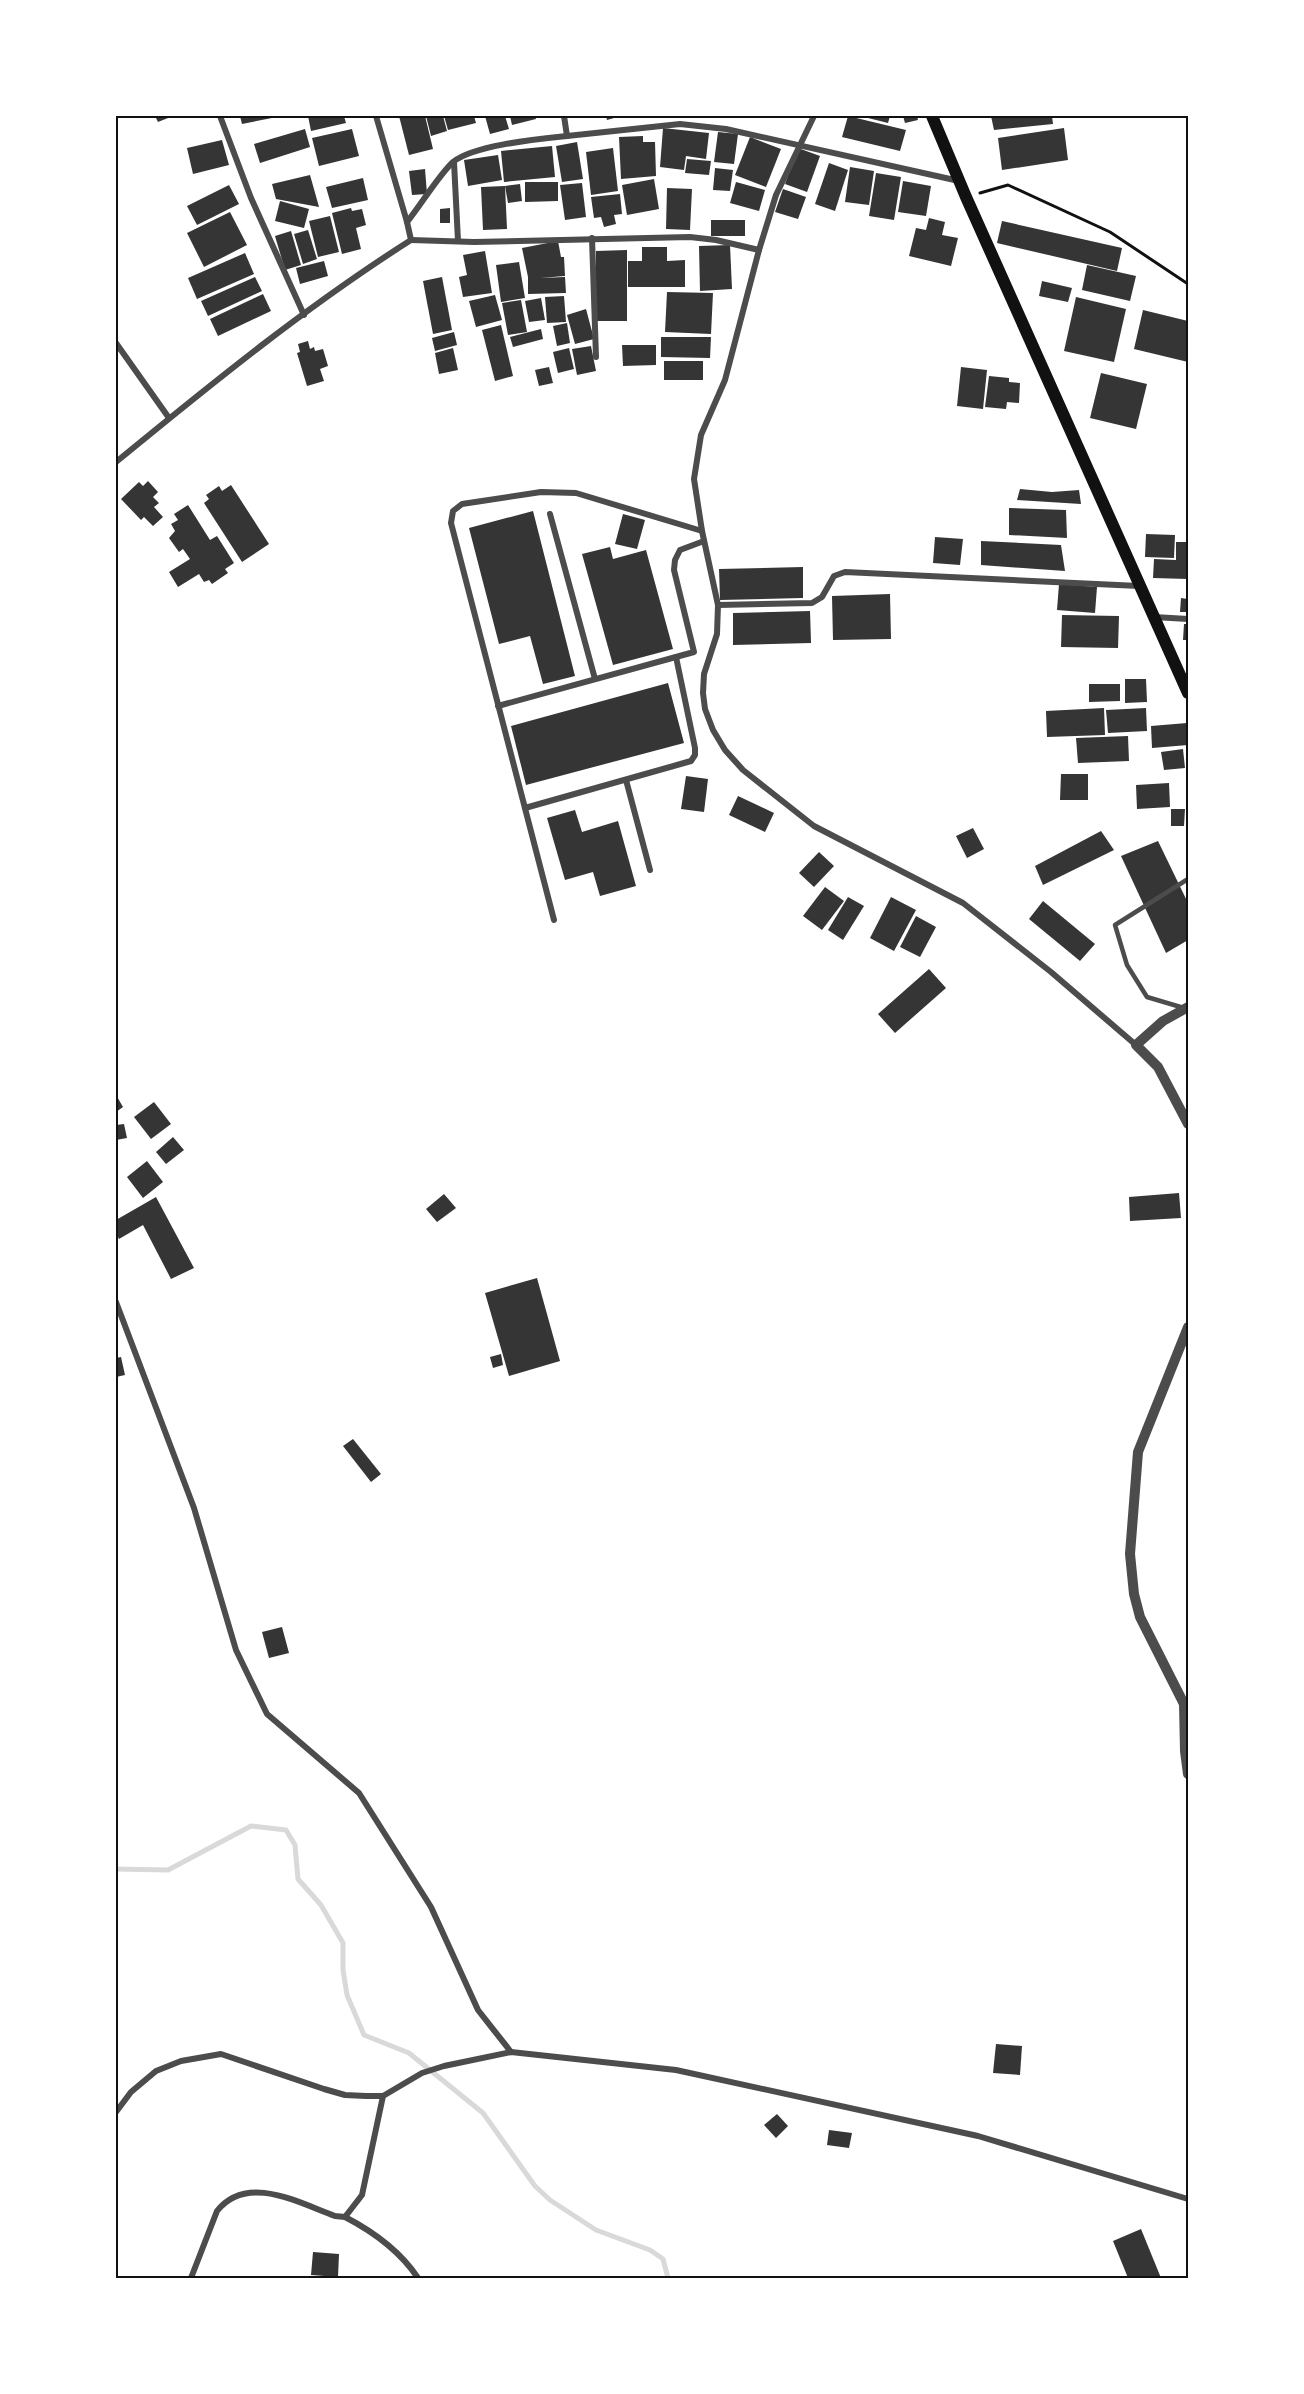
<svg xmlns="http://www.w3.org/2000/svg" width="1304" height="2394" font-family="Inter,sans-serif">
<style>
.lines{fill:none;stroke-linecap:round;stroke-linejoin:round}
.stream{stroke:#d9d9d9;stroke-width:5}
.building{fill:#353535}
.path{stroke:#111;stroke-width:3}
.service{stroke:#4c4c4c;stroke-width:4.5}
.minor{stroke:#4c4c4c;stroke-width:6}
.tertiary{stroke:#4c4c4c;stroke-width:10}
.secondary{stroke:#111;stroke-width:12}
.neatline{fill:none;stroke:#111;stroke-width:2}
</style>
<rect width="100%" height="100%" fill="#fff"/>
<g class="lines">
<path class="stream" d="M116,1869L168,1870L251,1826L286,1830L295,1845L298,1879L321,1905L343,1943V1970L347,1995L364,2035L409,2053L483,2113L535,2186L550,2200L596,2230L650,2250L663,2259L668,2278"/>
</g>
<g class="building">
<path d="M155,116H173L158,122Z"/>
<path d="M240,116H277V117L242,124Z"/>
<path d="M308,116H344L346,123L311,131Z"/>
<path d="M399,116H425L433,149L409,155Z"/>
<path d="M426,116H443L447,131L431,136Z"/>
<path d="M444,116H474L476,123L448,130Z"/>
<path d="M485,116H505L509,129L490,134Z"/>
<path d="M510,116H535L536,119L512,125Z"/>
<path d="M606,116H621L607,120Z"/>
<path d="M848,116L906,130L900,151L842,137Z"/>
<path d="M860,116H890L888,123Z"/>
<path d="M903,116H917L918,120L905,123Z"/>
<path d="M991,116H1052L1053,124L994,130Z"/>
<path d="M663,128L709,133L706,159L686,156L684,170L660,167Z"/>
<path d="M1064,128L1068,160L1002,170L998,138Z"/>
<path d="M305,129L310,147L260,163L254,144Z"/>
<path d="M352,129L359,156L319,166L312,138Z"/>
<path d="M718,132L738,134L734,164L714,162Z"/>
<path d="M643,136V142H655L656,176L621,179L619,137Z"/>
<path d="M750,137L781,149L766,187L735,175Z"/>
<path d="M222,140L229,165L193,174L187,148Z"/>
<path d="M577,142L583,179L562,182L556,146Z"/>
<path d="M552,146L555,177L504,182L501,151Z"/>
<path d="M613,148L618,191L591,195L586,152Z"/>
<path d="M798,148L820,156L807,192L785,184Z"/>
<path d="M498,155L502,180L468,186L464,160Z"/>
<path d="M687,159L711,161L709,175L685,173Z"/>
<path d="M829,163L848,170L835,211L815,204Z"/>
<path d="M850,167L874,171L869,205L845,202Z"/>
<path d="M715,168L733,170L730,191L713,190Z"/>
<path d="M425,169L427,194L412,195L409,171Z"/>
<path d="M876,173L901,177L894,220L869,216Z"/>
<path d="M310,175L319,207L276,199L272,184Z"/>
<path d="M363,178L368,200L332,208L326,187Z"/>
<path d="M654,179L659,209L627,215L622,185Z"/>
<path d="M903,181L931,186L926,216L898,212Z"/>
<path d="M525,182H558V201L525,202Z"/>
<path d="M736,182L765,190L759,211L730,203Z"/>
<path d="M582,183L586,217L565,220L560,185Z"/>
<path d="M520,184L522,201L508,203L505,186Z"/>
<path d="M229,185L239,204L197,225L187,206Z"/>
<path d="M505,186L507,229L483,230L481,187Z"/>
<path d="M667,188L692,189L690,230L666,229Z"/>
<path d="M783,189L806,197L798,219L775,212Z"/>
<path d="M620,194L622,214L614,215L616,224L604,227L601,217L594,218L591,197Z"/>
<path d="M280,201L309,209L304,228L275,221Z"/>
<path d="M351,208L352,211L362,209L366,225L356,228L361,249L342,254L332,213Z"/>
<path d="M450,208V223H440V209Z"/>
<path d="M230,212L247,245L204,267L187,233Z"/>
<path d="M330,216L339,252L318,257L309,221Z"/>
<path d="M929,218L945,222L942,235L958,238L951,266L909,256L916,228L926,230Z"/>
<rect x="711" y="220" width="34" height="16"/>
<path d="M1002,221L1122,248L1117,271L997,243Z"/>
<path d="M308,230L317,259L303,264L294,234Z"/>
<path d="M291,231L301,265L285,270L275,236Z"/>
<path d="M558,241L561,257H564L565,276L540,278L565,277L566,293L528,294V277L522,248Z"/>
<path d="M730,245L732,289L700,291L699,246Z"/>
<path d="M642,247H667V261L685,260V287H628V261H642Z"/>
<path d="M627,250V321H596V251Z"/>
<path d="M485,251L492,293L463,297L459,277L467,275L463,255Z"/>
<path d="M245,253L254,274L197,299L188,278Z"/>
<path d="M324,261L328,276L300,284L296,268Z"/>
<path d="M519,262L525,298L501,302L496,265Z"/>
<path d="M1087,265L1136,276L1130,301L1082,290Z"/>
<path d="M255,277L262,291L208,316L201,301Z"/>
<path d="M442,277L452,330L433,334L423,281Z"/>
<path d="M1042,281L1072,288L1068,302L1039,296Z"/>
<path d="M667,292L713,293L711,334L665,332Z"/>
<path d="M263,294L271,311L218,336L210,319Z"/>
<path d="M495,295L502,320L476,327L469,301Z"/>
<path d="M564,296L566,322L547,323L545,297Z"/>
<path d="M1076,297L1126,309L1114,362L1064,351Z"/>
<path d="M541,298L545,320L529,322L525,301Z"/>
<path d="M521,300L527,332L508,335L502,303Z"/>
<path d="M586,309L594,339L575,344L567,315Z"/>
<path d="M1143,310L1188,321V362L1134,349Z"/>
<path d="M567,323L570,343L557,346L553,326Z"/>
<path d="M501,325L513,376L495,381L482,330Z"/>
<path d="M541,329L543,339L513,347L510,337Z"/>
<path d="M454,332L457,345L435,351L432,338Z"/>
<path d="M661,337H711L710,358L661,357Z"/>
<path d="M308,341L310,349L314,347L315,351L323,349L328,366L320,369L324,381L307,386L297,353L300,352L298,344Z"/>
<path d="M622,345H656V365L623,366Z"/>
<path d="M591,346L596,371L577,375L572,349Z"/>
<path d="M453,348L458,370L439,374L435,353Z"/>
<path d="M569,348L574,369L558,373L553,352Z"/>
<rect x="664" y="361" width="39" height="19"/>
<path d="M549,367L553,383L539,386L535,370Z"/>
<path d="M961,367L987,370L983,409L957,406Z"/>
<path d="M1101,373L1147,384L1136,429L1090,418Z"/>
<path d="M989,376L1009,378V382L1020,383L1019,403L1007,402L1006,409L985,407Z"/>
<path d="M148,481L158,492L153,497L159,503L154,507L163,517L153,526L144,517L141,520L121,499L139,482L143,486Z"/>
<path d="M231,485L269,544L242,562L204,503L209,499L206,495L219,486L222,491Z"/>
<path d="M1020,489L1052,492L1079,490L1081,504L1017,500Z"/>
<path d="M188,505L210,540L217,536L234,563L225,569L228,573L212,584L209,580L204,582L199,574L178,587L169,572L190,559L183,549L179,552L169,538L175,531L171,524L178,520L174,514Z"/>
<path d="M1009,508L1066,510L1067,538L1009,535Z"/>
<path d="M533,511L575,676L543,684L530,636L499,644L469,528Z"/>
<path d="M623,514L645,520L637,549L615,544Z"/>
<path d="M1146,534L1175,535L1174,558L1145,557Z"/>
<path d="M935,537L963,539L960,565L933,563Z"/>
<path d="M981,541L1061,545L1065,571L981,565Z"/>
<path d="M1176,542H1188V579L1153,578L1154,559L1176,560Z"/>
<path d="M610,547L613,559L646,550L673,649L613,665L582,554Z"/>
<path d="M803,567V598L720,600L719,569Z"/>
<path d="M1059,584L1097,587L1095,613L1057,610Z"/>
<path d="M890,594L891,639L833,640L832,596Z"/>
<path d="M1181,598L1188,599V612H1180Z"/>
<path d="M810,611L811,643L733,645V613Z"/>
<path d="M1062,615L1119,616L1118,648L1061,647Z"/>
<path d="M1184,624H1188V640H1183Z"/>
<path d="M1125,679H1146L1147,702L1125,703Z"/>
<path d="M668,683L684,743L526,785L511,726Z"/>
<path d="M1089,684H1120V701L1089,702Z"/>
<path d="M1104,708L1105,735L1047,737L1046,711Z"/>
<path d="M1146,708L1147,731L1108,733L1106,710Z"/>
<path d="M1187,723L1188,745L1152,748L1151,726Z"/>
<path d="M1128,736L1129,761L1078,763L1076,738Z"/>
<path d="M1183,749L1185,768L1164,770L1161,752Z"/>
<path d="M1061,774H1088V800H1060Z"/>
<path d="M686,776L708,779L704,812L681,809Z"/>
<path d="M1169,783L1170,807L1137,809L1136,785Z"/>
<path d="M738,796L774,813L765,832L729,815Z"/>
<path d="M1171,809H1185L1184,826H1171Z"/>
<path d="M575,810L582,832L618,821L636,886L600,896L593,872L565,880L547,818Z"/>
<path d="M973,828L984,849L967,858L956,836Z"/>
<path d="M1101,831L1114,850L1043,885L1035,866Z"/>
<path d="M1158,841L1188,903V940L1166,953L1121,856Z"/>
<path d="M819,852L834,866L814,887L799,873Z"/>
<path d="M825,887L844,901L822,930L803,916Z"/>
<path d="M848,897L864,906L843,940L828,930Z"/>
<path d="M891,897L916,910L894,951L870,938Z"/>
<path d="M1043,901L1095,944L1080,961L1029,919Z"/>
<path d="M916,916L936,927L920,957L900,947Z"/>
<path d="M929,969L946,988L895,1033L878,1014Z"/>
<path d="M116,1095L123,1107L116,1112Z"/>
<path d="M154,1102L171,1124L151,1139L134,1117Z"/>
<path d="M124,1124L127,1138L116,1140V1125Z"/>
<path d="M173,1137L184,1150L166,1164L156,1152Z"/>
<path d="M147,1161L163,1182L143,1198L127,1177Z"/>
<path d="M1179,1193L1181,1218L1130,1221L1129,1197Z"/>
<path d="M444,1194L456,1208L437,1222L426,1209Z"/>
<path d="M156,1197L194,1268L171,1279L143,1225L119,1239L116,1233V1220Z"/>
<path d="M537,1278L560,1361L509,1376L485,1293Z"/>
<path d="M501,1354L503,1365L493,1368L490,1357Z"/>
<path d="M121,1357L125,1375L116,1377V1358Z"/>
<path d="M353,1439L381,1474L371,1482L343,1446Z"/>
<path d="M282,1627L289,1653L269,1658L262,1632Z"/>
<path d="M996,2044L1022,2046L1020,2075L993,2073Z"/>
<path d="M777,2114L788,2126L776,2138L764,2125Z"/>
<path d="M829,2130L852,2133L849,2148L827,2145Z"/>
<path d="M1141,2229L1161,2278H1128L1113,2241Z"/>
<path d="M313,2252L339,2254L338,2277L311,2275Z"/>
</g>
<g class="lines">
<path class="path" d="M980,193L1008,185L1110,232L1188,284"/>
<path class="service" d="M1184,1008L1147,997L1127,965L1115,925L1188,879"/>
<g class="minor">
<path d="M220,116L251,198L304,315"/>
<path d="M564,116L567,136L680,124L726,129L959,181"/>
<path d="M814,116L776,195L759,250L725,380L701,435L694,479L702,531L718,605L717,634L704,674L703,693L705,709L713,730L725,750L743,770L814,826L963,903L1051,972L1136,1045"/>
<path d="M454,162L458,241"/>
<path d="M407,222C421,205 438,176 453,162C474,145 539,139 567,136"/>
<path d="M592,238L596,357"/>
<path d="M411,240L474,242L690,237L716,240L759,250"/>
<path d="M116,343L169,418"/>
<path d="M116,462C211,384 307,306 411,240L407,222L376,116"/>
<path d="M550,514L595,679"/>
<path d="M718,605L812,603L822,597L834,576L845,572L1139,586"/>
<path d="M1154,617L1188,619"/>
<path d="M498,706L694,652L674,570L675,560L680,550L704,541"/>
<path d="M626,780L650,870"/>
<path d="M525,808L691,761L695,755V748L676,657"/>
<path d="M554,920L451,523L453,511L462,504L541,492L576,493L702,531"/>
<path d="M116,1302L194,1508L236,1650L267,1714L359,1793L431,1907L478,2010L511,2052"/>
<path d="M116,2112L131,2092L156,2071L181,2061L221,2054L324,2089L345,2095L366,2096H383L422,2073L444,2066L511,2052L676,2070L978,2136L1188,2199"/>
<path d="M345,2217C374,2232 400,2251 418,2278"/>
<path d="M191,2278L217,2211C247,2173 299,2203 335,2216L345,2217L362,2195L383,2096"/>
</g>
<g class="tertiary">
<path d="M1188,1007L1163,1021L1136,1045L1158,1067L1188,1124"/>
<path d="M1188,1327L1138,1452L1130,1554L1134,1594L1140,1617L1184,1704L1185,1751L1188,1774"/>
</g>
<path class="secondary" d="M932,116L966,197L1188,693"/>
</g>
<rect width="1304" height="2394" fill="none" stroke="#ffffff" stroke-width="234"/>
<rect x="117" y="117" width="1070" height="2160" class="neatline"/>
</svg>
